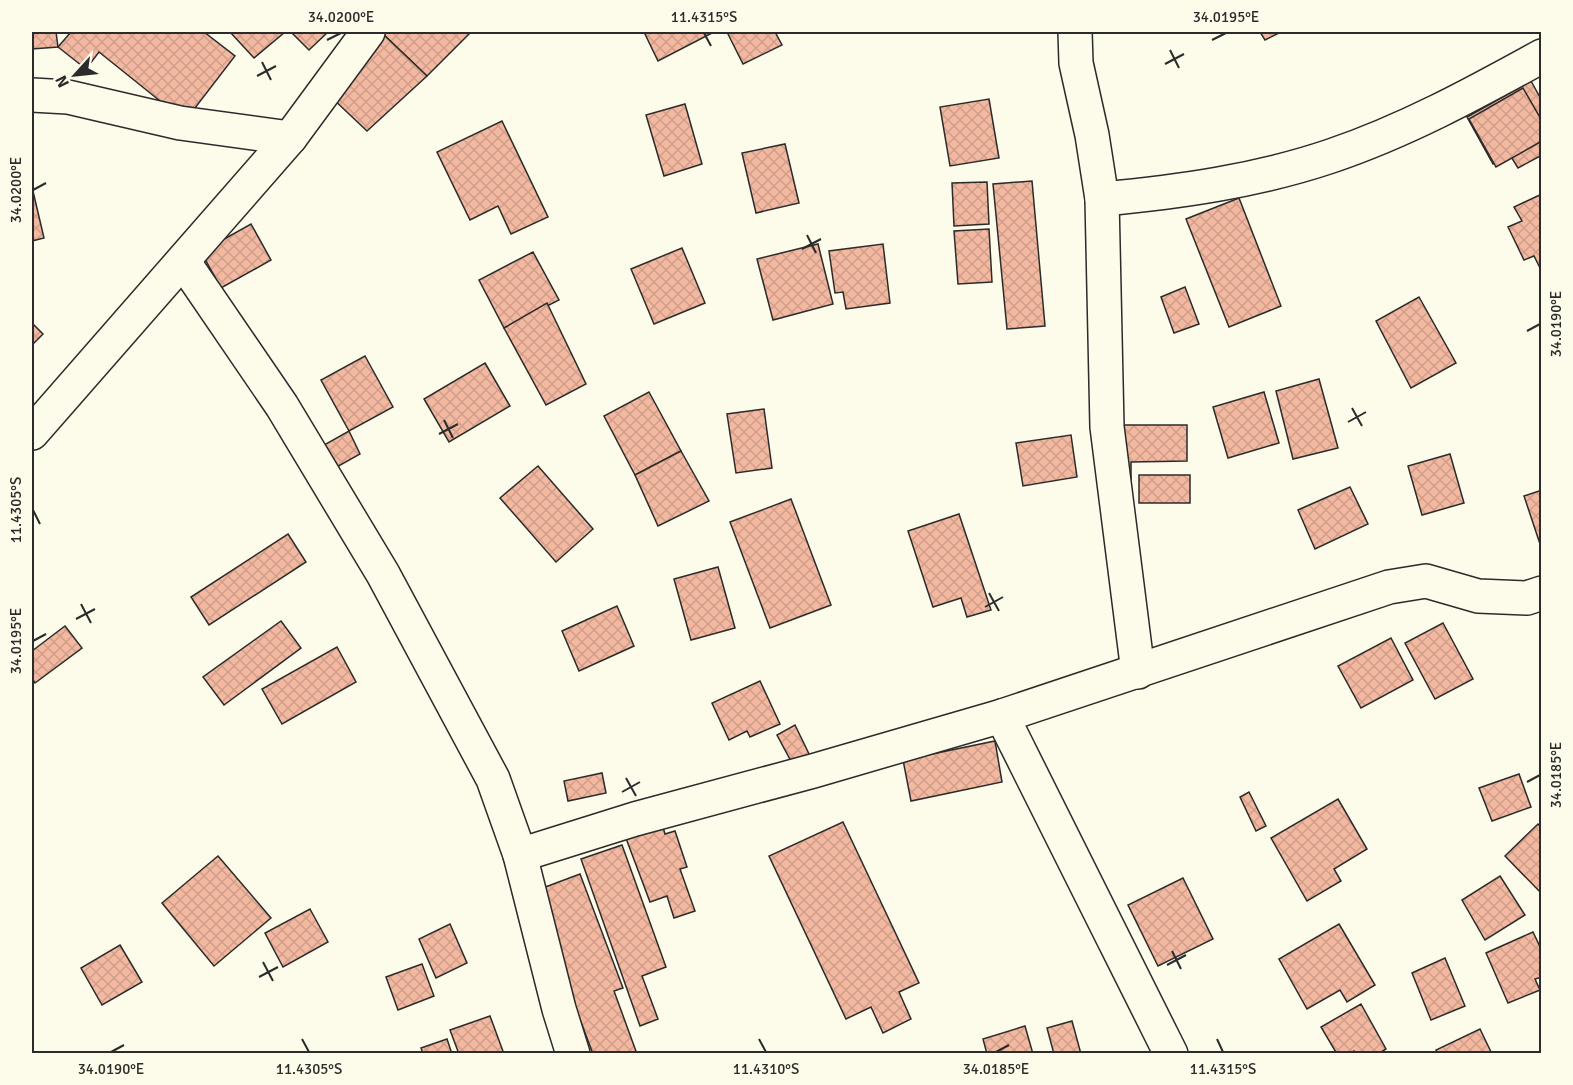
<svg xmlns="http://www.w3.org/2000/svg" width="1573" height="1085" font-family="Signika,sans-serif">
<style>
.building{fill:url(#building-cross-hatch);stroke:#2b2b2b;stroke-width:1.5}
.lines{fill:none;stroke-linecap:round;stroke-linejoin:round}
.minor-casing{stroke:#2b2b2b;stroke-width:36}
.minor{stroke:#fdfbea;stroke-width:33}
.ticks{fill:none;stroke:#2b2b2b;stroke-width:2}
.neatline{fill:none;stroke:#2b2b2b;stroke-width:2}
.ticks-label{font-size:15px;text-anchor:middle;fill:#2b2b2b}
</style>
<defs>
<pattern id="building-cross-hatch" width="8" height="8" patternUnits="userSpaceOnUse" patternTransform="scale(1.5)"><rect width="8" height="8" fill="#f2b8a0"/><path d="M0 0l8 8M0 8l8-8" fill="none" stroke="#d09e8a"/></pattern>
</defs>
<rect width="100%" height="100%" fill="#fdfbea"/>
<g class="building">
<path d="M32,32H56L58,47L32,49Z"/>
<path d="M71,32H204L235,56L185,121L99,52L86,69L58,47Z"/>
<path d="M230,32H285L254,58Z"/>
<path d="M291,32H328L309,50Z"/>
<path d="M383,32H471L427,76L382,33Z"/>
<path d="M644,32H711L712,33L658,61Z"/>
<path d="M727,32H775L782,45L743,64Z"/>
<path d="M1260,32H1281L1265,40Z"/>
<path d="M382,33L427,76L367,131L330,96Z"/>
<path d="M1531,81L1542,101V139L1539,140L1542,145V155L1518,168L1510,155L1493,164L1467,117Z"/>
<path d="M1523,88L1542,121V141L1496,167L1469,119Z"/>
<path d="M989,99L999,158L950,166L940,107Z"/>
<path d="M685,104L702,164L664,176L646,115Z"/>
<path d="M502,121L548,217L511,234L498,206L470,220L437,152Z"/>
<path d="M785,144L799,203L756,213L742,153Z"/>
<path d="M1032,181L1045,326L1007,329L993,184Z"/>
<path d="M987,182L989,224L954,226L952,183Z"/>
<path d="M32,187L44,238L32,241Z"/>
<path d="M1542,194V272L1534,256L1524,260L1508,227L1522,221L1514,207Z"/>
<path d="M1239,198L1281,306L1229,327L1186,219Z"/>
<path d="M251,224L271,260L221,288L201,252Z"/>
<path d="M989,229L992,282L958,284L954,231Z"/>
<path d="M818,244L833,304L773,320L757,259Z"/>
<path d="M883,244L890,303L846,309L843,292L835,293L829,251Z"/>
<path d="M682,248L705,303L654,324L631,269Z"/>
<path d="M533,252L559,300L504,328L479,280Z"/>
<path d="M1185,287L1199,324L1174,333L1161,297Z"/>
<path d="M1419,297L1456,363L1411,388L1376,321Z"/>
<path d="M547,303L586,384L546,405L504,328Z"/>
<path d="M32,323L43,334L32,345Z"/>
<path d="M365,356L393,407L349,431L321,380Z"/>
<path d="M485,363L510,406L449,442L424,399Z"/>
<path d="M1319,379L1338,448L1293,459L1276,391Z"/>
<path d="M649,392L681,451L635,475L604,416Z"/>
<path d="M1264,392L1279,443L1228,458L1213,407Z"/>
<path d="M764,409L772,468L736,473L727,414Z"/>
<path d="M1116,425H1187V461L1131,462V480H1117Z"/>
<path d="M349,431L360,454L328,472L317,449Z"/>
<path d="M1071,435L1077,477L1023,486L1016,443Z"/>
<path d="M681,451L709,501L658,526L635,475Z"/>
<path d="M1450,454L1464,503L1422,515L1408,466Z"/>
<path d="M538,466L593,529L556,562L500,498Z"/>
<rect x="1139" y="475" width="51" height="28"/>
<path d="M1350,487L1368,524L1315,549L1298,510Z"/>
<path d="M1542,490V550L1524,496Z"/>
<path d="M791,499L831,605L770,628L730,522Z"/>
<path d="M959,514L991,610L967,617L961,598L933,607L908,531Z"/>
<path d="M288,534L306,562L209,625L191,597Z"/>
<path d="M718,567L735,628L691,640L674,579Z"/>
<path d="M617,606L634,646L579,671L562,631Z"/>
<path d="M281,621L301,648L224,705L203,677Z"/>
<path d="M1443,623L1473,679L1435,699L1405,643Z"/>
<path d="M65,626L82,648L35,683L32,678V651Z"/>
<path d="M1391,638L1413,680L1361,708L1338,666Z"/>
<path d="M337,647L356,682L282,724L262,689Z"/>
<path d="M760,681L780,724L750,737L747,731L729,740L712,703Z"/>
<path d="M795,725L810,756L793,765L777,735Z"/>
<path d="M995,741L1002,782L911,801L903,760Z"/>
<path d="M602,773L606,793L568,801L564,781Z"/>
<path d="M1519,774L1531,807L1492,821L1479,788Z"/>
<path d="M1249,792L1266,826L1256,831L1240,797Z"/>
<path d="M1338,799L1367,849L1334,869L1341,881L1307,901L1271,838Z"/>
<path d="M661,820L665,834L675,831L687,867L680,869L695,911L674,918L667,896L650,902L624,833Z"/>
<path d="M843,822L919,983L899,992L911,1019L883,1033L871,1007L846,1019L769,856Z"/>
<path d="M1538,824L1542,828V894L1505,856Z"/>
<path d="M622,845L666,967L642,976L658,1019L640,1026L581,859Z"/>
<path d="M218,856L271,918L214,966L162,903Z"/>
<path d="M580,874L623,988L614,991L637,1054H593L532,892Z"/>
<path d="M1500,876L1525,915L1485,940L1462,900Z"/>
<path d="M1183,878L1213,939L1158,966L1128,905Z"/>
<path d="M310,909L328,942L283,967L265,933Z"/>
<path d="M450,924L467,963L436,978L419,939Z"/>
<path d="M1339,924L1375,985L1347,1002L1340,990L1307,1009L1279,959Z"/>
<path d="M1533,932L1542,951V977L1535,979L1540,990L1508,1003L1486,953Z"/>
<path d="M120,945L142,982L102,1005L81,968Z"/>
<path d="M1445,958L1465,1006L1431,1020L1412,973Z"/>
<path d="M422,964L434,996L398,1010L386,977Z"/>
<path d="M1361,1004L1386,1049L1378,1054H1356L1354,1051L1349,1054H1337L1321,1027Z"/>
<path d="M490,1016L504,1054H459L450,1030Z"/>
<path d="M1072,1021L1081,1054H1054L1047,1028Z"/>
<path d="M1025,1026L1033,1054H987L983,1039Z"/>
<path d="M1480,1029L1492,1054H1438L1436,1050Z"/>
<path d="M447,1039L452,1054H423L421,1048Z"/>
</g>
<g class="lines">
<g class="minor-casing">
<g id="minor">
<path d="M1075,32L1076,63L1092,135L1102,199C1179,192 1257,181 1331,156C1405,131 1473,94 1542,56"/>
<path d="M32,95L68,97L180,123L290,138"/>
<path d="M1102,199L1107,427L1138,672"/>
<path d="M183,261L282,406L383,574L493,779L520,855L635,819L813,771L1002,716L1389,587L1426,581L1478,596L1527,598L1542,593"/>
<path d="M32,433L290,138L368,32"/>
<path d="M1002,716L1171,1054"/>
<path d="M520,855L559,1009L573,1054"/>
</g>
</g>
<use href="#minor" class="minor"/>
</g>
<path class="ticks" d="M704,33L711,46M327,40L341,33M1212,40L1226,33M1170,50L1179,68M262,62L271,80M1165,64L1184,54M257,76L276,66M33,190L46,183M807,235L816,253M802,249L821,239M1527,331L1540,324M1352,408L1362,426M444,420L453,438M1348,422L1366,412M439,434L458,424M33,510L40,524M989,593L999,611M81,604L91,623M985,607L1003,597M76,619L95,609M33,641L46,634M626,778L636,796M1527,782L1540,775M622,792L640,782M1172,951L1181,969M263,962L273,981M1167,965L1186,955M259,977L278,967M302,1039L309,1052M759,1039L766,1052M1217,1039L1223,1052M111,1052L124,1045M996,1052L1009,1045"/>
<rect width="1573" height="1085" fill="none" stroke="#fdfbea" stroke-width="66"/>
<g transform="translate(75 75) rotate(243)" stroke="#fdfbea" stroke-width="4.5" paint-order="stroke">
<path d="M0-4.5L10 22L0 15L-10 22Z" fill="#2b2b2b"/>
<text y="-9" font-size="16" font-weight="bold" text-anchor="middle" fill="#2b2b2b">N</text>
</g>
<rect x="33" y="33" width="1507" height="1019" class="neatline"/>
<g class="ticks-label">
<text x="341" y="22">34.0200°E</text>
<text x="704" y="22">11.4315°S</text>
<text x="1226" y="22">34.0195°E</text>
<text transform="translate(16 190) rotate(-90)" y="5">34.0200°E</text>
<text transform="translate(1556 324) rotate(-90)" y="5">34.0190°E</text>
<text transform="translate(16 510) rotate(-90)" y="5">11.4305°S</text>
<text transform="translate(16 641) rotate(-90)" y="5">34.0195°E</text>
<text transform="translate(1556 775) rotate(-90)" y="5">34.0185°E</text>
<text x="111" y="1074">34.0190°E</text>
<text x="309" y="1074">11.4305°S</text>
<text x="766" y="1074">11.4310°S</text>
<text x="996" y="1074">34.0185°E</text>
<text x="1223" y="1074">11.4315°S</text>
</g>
</svg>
